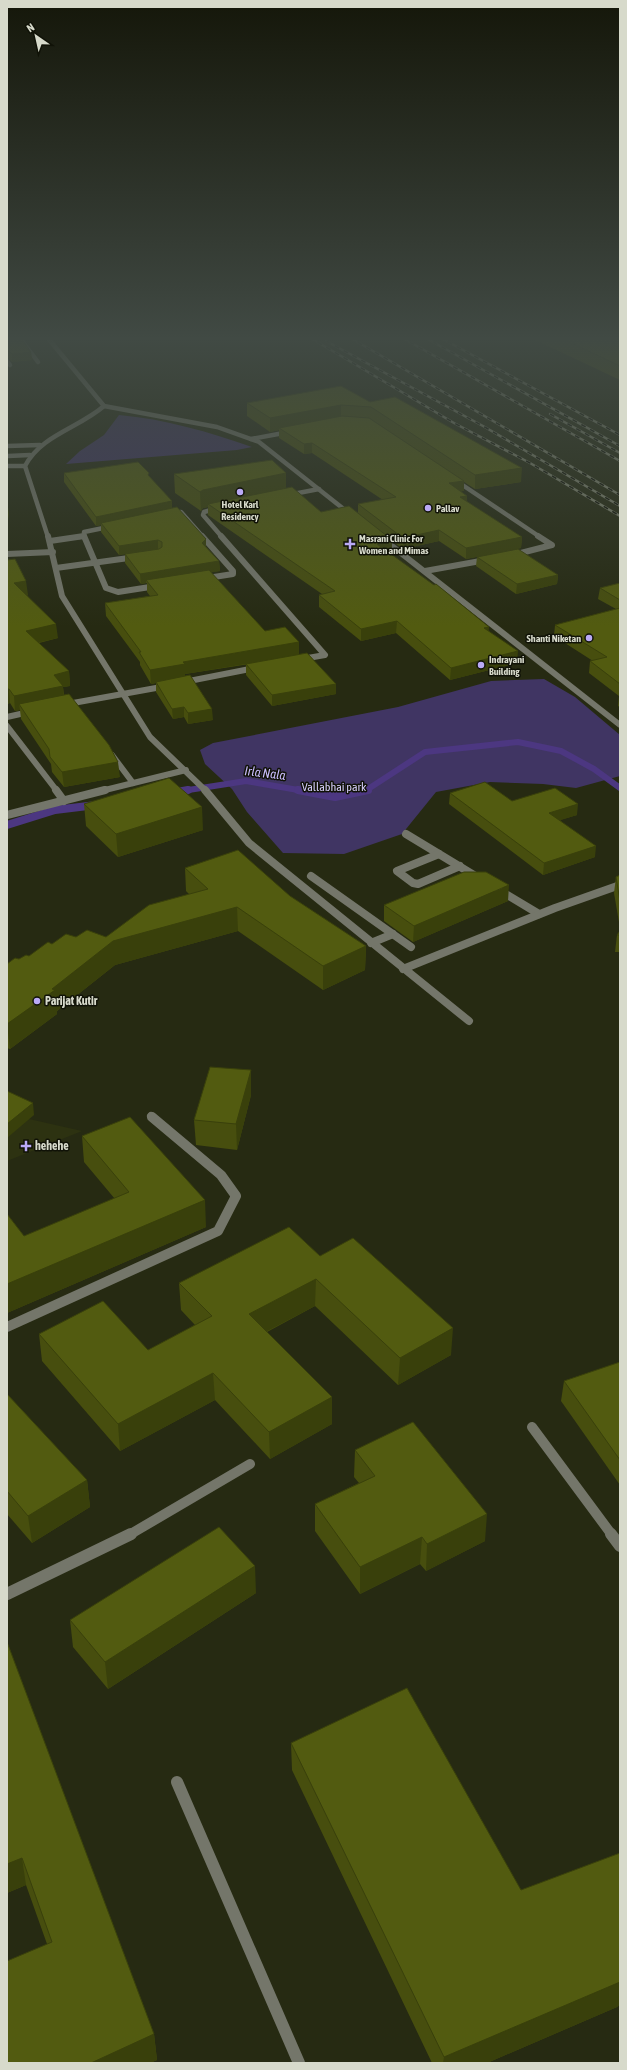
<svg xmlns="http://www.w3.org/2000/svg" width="627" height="2070" font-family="'Asap Condensed',sans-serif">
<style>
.built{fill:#2d3211}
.green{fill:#403563}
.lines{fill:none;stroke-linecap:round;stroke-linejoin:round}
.stream-far1{stroke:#4c3781;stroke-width:6}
.stream{stroke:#4c3781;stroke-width:8}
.minor-far4{stroke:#74766a;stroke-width:4.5}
.minor-far3{stroke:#74766a;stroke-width:6}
.minor-far2{stroke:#74766a;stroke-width:8}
.minor-far1{stroke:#74766a;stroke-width:10}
.minor{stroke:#74766a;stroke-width:12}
.rail-casing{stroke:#7e826e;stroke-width:2.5}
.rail{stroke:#101207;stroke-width:1.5;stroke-dasharray:5;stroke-linecap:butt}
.wall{fill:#474e0e}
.shaded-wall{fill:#39400b}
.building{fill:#525b10;stroke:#39400b}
.poi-dot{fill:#baaaf6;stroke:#101207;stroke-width:1.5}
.labels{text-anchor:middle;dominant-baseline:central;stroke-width:3;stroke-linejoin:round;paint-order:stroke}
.far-poi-label{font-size:10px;font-weight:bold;fill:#d7dacb;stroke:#101207;text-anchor:start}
.park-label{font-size:12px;fill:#d6cefa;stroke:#101207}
.poi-label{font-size:12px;font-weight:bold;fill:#d7dacb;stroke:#101207;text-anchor:start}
.water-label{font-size:13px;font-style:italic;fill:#c9bcfc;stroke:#101207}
</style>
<rect width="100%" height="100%" fill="#262a12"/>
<path class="built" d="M7,1114L82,1131L7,1161Z"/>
<g class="green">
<path d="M119,415C165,419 209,432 252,447L237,450L66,464L80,451L104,435Z"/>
<path d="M544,679L575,697L620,735V776L576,788L543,784L490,782L436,792L402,834L344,854L283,853L247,812L232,789L205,764L200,750L213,743L398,707L491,681Z"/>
</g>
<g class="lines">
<g class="stream-far1">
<path d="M182,791L246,781L304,791"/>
<path d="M365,791L425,752L518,742L561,751L594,769L620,788"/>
</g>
<g class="stream">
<path d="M298,790L335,797L368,790"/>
<path d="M172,793L188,790"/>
<path d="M7,825L55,810L96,805"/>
</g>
<g class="minor-far4">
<path d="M19,337L38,362"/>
<path d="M47,337L104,406L217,427L259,442L350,514"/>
<path d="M7,361L10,365"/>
<path d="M251,439L289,432"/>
<path d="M7,446L40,445"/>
<path d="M8,456L30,455"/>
<path d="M7,466H25"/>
<path d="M455,480L540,537"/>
<path d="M288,495L319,489"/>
<path d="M218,508L204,512L203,515L222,537"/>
<path d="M48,537L25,466C41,435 79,428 104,406"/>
<path d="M79,537L84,536"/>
<path d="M84,537V532L181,512L203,537"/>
</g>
<g class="minor-far3">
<path d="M48,536L62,596L150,737L206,791"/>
<path d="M84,536L106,588L118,592L233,574V571L202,536"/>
<path d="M221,536L325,655L302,659"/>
<path d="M383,539L620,725"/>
<path d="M50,541L84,536"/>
<path d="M7,554L53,552"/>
<path d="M513,555L552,545L538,536"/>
<path d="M56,568L136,557"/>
<path d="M425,571L486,560"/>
<path d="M184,682L255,668"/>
<path d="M73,703L167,686"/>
<path d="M7,717L29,712"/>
<path d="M7,726L57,791"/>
<path d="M112,755L133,783"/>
<path d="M101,791L186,770"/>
</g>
<g class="minor-far2">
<path d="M56,790L64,801"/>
<path d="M205,790L249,843L469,1021"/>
<path d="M7,815L105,790"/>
<path d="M406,834L477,877"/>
<path d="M439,854L397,871L413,883L418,884L460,866"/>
<path d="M311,876L411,947"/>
<path d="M499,890L539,914"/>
<path d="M371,943L393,934"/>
<path d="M403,969L555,908L620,885"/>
<path d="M151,1116L153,1118"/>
</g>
<g class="minor-far1">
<path d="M7,1327L218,1231L236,1196L221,1175L152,1117"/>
<path d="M532,1427L612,1535"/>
<path d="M129,1535L250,1464"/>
</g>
<g class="minor">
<path d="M611,1534L620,1546"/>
<path d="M7,1594L131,1534"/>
<path d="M177,1782L299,2063"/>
</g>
<g class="rail-casing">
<g id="rail">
<path d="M309,337L454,423L530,463L620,516"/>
<path d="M349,337L620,495"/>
<path d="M401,337L620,461"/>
<path d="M424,337L620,446"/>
<path d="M439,337L620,435"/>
<path d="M326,341L483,426L620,506"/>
<path d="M550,414L620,453"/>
</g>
</g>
<use href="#rail" class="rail"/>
</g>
<g class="wall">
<path d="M7,337L31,352L32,360L12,362L7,357Z"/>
<path d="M529,337H620V380Z"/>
<path d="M370,402L521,482L475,489L464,482V491H461L467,502L522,537L521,548L466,559L439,541L403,549L392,541V552H389L488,631L517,663L450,680L396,633L361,641L319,607V595L322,594L208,515V507L203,508L201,511L175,493L174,474L286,473V489L321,512L358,513V504L383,500L312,453L304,454L279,438V430L270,432L247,416V403Z"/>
<path d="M64,473L150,477L172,509L206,539V547L219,561L220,571L210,572L265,631L299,642V654L336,684V694L272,706L246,675V664L256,663L185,674V676L213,720L188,724L184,717L173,719L156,692V683L151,684L140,665V662L106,616L105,603L150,596L147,592V583L141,584L125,563V554L119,555L101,532V525L96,526L64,482Z"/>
<path d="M477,557L558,575L557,584L516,594L476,566Z"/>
<path d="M7,560L28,595H27L58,638L39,643L69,671L70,686L63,687L64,695L120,777L64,787L52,772L51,764L21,719L20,710L15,711L10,703L7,704Z"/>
<path d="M620,583V707L618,706L619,696L589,673L590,661H593L554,636L555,625L616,609L598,599L600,588Z"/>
<path d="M450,793L512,801L577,815L560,820L595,857L543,875L449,804Z"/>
<path d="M84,804L203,830L118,857L86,826Z"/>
<path d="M185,868L290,896L366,946L365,970L323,990L238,931L115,965L57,1011V1014L10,1049L7,1048V964L19,959L29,956L52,944L76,937H106L189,894L186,891Z"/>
<path d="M620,875V928L614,893L616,877Z"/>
<path d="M508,901L413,942L384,921V905Z"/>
<path d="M620,931V952H615L617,935Z"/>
<path d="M251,1070V1095L237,1150L196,1145L194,1120Z"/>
<path d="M82,1136L206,1227L7,1313V1214L24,1236L115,1199L84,1162Z"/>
<path d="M320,1256L451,1355L398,1385L315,1306L267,1332L332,1397V1424L270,1459L215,1400L120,1451L42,1361L39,1334L148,1350L195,1325L181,1310L179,1283Z"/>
<path d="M620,1362V1485L561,1401L564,1381Z"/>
<path d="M7,1394L87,1480L90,1507L32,1543L7,1514Z"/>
<path d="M355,1450L485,1541L426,1571L420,1564L360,1594L315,1531V1504L359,1483L354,1477Z"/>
<path d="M256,1593L108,1689L73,1647L70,1620Z"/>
<path d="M7,1642L154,2034L157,2060L150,2063H7L47,1944L26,1885L7,1893Z"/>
<path d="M291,1743L521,1890L620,1853V2004L617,2007L487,2063H432L292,1770Z"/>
</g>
<g class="shaded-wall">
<path d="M31,352L32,360L12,362V354Z"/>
<path d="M341,405V418L279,428V430L270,432V418Z"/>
<path d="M312,443V453L304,454V444Z"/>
<path d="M522,468L521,482L475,489V475Z"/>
<path d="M286,473V492L208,504V507L203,508L201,511L200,492L203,490Z"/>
<path d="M464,481V491L449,493V483Z"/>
<path d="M467,496V506L460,497Z"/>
<path d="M7,501L9,514L7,526Z"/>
<path d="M172,501V510L101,523V525L96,526V517Z"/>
<path d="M439,530V541L403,549V538Z"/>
<path d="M522,537L521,548L466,559V548Z"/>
<path d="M206,539V548L202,543Z"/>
<path d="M158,540V550L119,555V546Z"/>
<path d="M392,540V552L377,555V544Z"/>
<path d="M219,561L220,571L149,583L146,580V583L141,584L140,574Z"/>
<path d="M558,575L557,584L516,594L517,584Z"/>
<path d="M26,581L28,595L16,597L14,583Z"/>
<path d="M397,621L396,633L361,641V629Z"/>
<path d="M56,624L58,638L28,645L26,631Z"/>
<path d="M489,627L488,639L484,628Z"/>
<path d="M299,642V655L185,674V677L156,682V683L151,684L150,670L183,662Z"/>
<path d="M518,651L517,663L450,680L451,668Z"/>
<path d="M69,671L70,686L63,687L64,700L19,704L20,710L15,711L14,696L54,675Z"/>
<path d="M336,684V694L272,706V695Z"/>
<path d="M7,689H9L10,703L7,704Z"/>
<path d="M184,707V717L173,719L172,709Z"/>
<path d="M212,709L213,720L188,724V713Z"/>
<path d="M118,762L120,777L64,787L62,772Z"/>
<path d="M578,804L577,815L548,824L549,813Z"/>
<path d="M202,807L203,830L118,857L116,834Z"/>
<path d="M596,846L595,857L543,875L544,863Z"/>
<path d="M509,885L508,901L413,942L414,926Z"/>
<path d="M237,907L238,931L115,965L57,1011V1014L10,1049L7,1024L113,941Z"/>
<path d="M366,946L365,970L323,990V966Z"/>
<path d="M251,1070V1095L237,1150L236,1124Z"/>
<path d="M33,1103L34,1115L7,1138V1124Z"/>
<path d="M205,1200L206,1227L7,1313V1284Z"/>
<path d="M316,1279L315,1306L250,1340L249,1314Z"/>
<path d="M453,1328L451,1355L398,1385L400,1358Z"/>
<path d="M213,1373L215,1400L120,1451L118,1424Z"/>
<path d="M332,1397V1424L270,1459L269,1432Z"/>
<path d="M87,1480L90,1507L32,1543L28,1516Z"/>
<path d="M487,1514L485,1541L426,1571L427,1544Z"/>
<path d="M422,1537L420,1564L360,1594V1567Z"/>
<path d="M255,1566L256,1593L108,1689L105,1662Z"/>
<path d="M22,1858L26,1885L7,1893V1864Z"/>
<path d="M620,1982V2004L617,2007L487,2063H443L444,2057Z"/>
<path d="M154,2034L157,2060L150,2063H91Z"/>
</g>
<g class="building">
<path d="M7,337H20L31,352L12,354L7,350Z"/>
<path d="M559,337H620V366Z"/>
<path d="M341,386L370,402L395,397L522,468L475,475L371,407L341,405L270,418L247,403Z"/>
<path d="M342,416L369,418L464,481L449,483L467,496L460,497L522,537L466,548L439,530L403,538L358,504L396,497L312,443L304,444L279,428Z"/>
<path d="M272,460L286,473L203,490L200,492L174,474Z"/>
<path d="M138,462L149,473L148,475L172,501L96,517L64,473Z"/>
<path d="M292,487L321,512L349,506L392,540L377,544L434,585L436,584L489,627L484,628L518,651L451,668L397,621L361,629L319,595L335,591L208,504Z"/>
<path d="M177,507L206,539L202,543L219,561L140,574L125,554L159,549L162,547V542L158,540L119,546L101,523Z"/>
<path d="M518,549L558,575L517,584L477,557Z"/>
<path d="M15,559L26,581L14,583L56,624L26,631L69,671L54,675L63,686L14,696L9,689H7V560Z"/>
<path d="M209,570L265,631L285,627L299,642L183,662L185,664L150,670L139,652H141L105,603L158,595L146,580Z"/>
<path d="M620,583V600L600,588Z"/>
<path d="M620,608V684L590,661L607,657L555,625Z"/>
<path d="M307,653L336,684L272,695L246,664Z"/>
<path d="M190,675L212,709L188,713L184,707L172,709L156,682Z"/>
<path d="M69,694L109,745L118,762L62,772L50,757L49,749L19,704Z"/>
<path d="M169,778L202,807L116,834L84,804Z"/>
<path d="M485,782L512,801L555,788L578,804L549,813L596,846L544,863L450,793Z"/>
<path d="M238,850L290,896L366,946L323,966L237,907L113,941L52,989L55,990L7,1024V964L15,958L19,959L26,955L29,956L48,942L52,944L66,934L76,937L87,930L106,937L149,905L208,889L185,868Z"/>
<path d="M464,872H486L509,885L414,926L384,905Z"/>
<path d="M620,875V901L616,877Z"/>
<path d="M620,931V935H617Z"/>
<path d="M210,1067L251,1070L236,1124L194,1120Z"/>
<path d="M7,1091L33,1103L7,1124Z"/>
<path d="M130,1117L205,1200L7,1284V1214L24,1236L129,1192L82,1136Z"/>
<path d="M289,1227L320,1256L353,1238L453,1328L400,1358L316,1279L249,1314L332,1397L269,1432L213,1373L118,1424L39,1334L103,1301L148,1350L212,1316L179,1283Z"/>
<path d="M620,1362V1460L564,1381Z"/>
<path d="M7,1394L87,1480L28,1516L7,1491Z"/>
<path d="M413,1422L487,1514L427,1544L422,1537L360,1567L315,1504L375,1476L355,1450Z"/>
<path d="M219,1527L255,1566L105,1662L70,1620Z"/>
<path d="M7,1642L154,2034L91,2063H7V1961L52,1942L22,1858L7,1864Z"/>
<path d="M407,1688L521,1890L620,1853V1982L444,2057L291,1743Z"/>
</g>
<linearGradient id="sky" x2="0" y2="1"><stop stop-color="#15170a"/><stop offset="0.54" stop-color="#414a44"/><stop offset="1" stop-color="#414a44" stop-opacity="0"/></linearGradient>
<rect width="627" height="627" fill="url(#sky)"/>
<g class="poi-dot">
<circle cx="240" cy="492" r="4"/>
<circle cx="428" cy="508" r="4"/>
<path d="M348 538h4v4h4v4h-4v4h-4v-4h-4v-4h4z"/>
<circle cx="589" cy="638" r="4"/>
<circle cx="481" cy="665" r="4"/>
<circle cx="37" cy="1001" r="4"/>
<path d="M24 1140h4v4h4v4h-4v4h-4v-4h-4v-4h4z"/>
</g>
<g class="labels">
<g class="far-poi-label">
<text x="240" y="504" text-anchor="middle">Hotel Karl<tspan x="240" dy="12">Residency</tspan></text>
<text x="436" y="508">Pallav</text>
<text x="359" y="538">Masrani Clinic For<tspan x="359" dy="12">Women and Mimas</tspan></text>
<text x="581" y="638" text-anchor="end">Shanti Niketan</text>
<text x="489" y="659">Indrayani<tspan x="489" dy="12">Building</tspan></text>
</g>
<g class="park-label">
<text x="334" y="787">Vallabhai park</text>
</g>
<g class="poi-label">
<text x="45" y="1001">Parijat Kutir</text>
<text x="35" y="1146">hehehe</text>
</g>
<g class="water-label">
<text transform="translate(265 773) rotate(7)">Irla Nala</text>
</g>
</g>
<rect width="627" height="2070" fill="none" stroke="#d7dacb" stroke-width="16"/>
<g transform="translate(36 36) rotate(326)" stroke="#101207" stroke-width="3" paint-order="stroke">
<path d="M0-3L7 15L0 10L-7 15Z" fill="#d7dacb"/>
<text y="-6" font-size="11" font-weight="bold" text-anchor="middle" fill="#d7dacb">N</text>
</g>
</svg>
